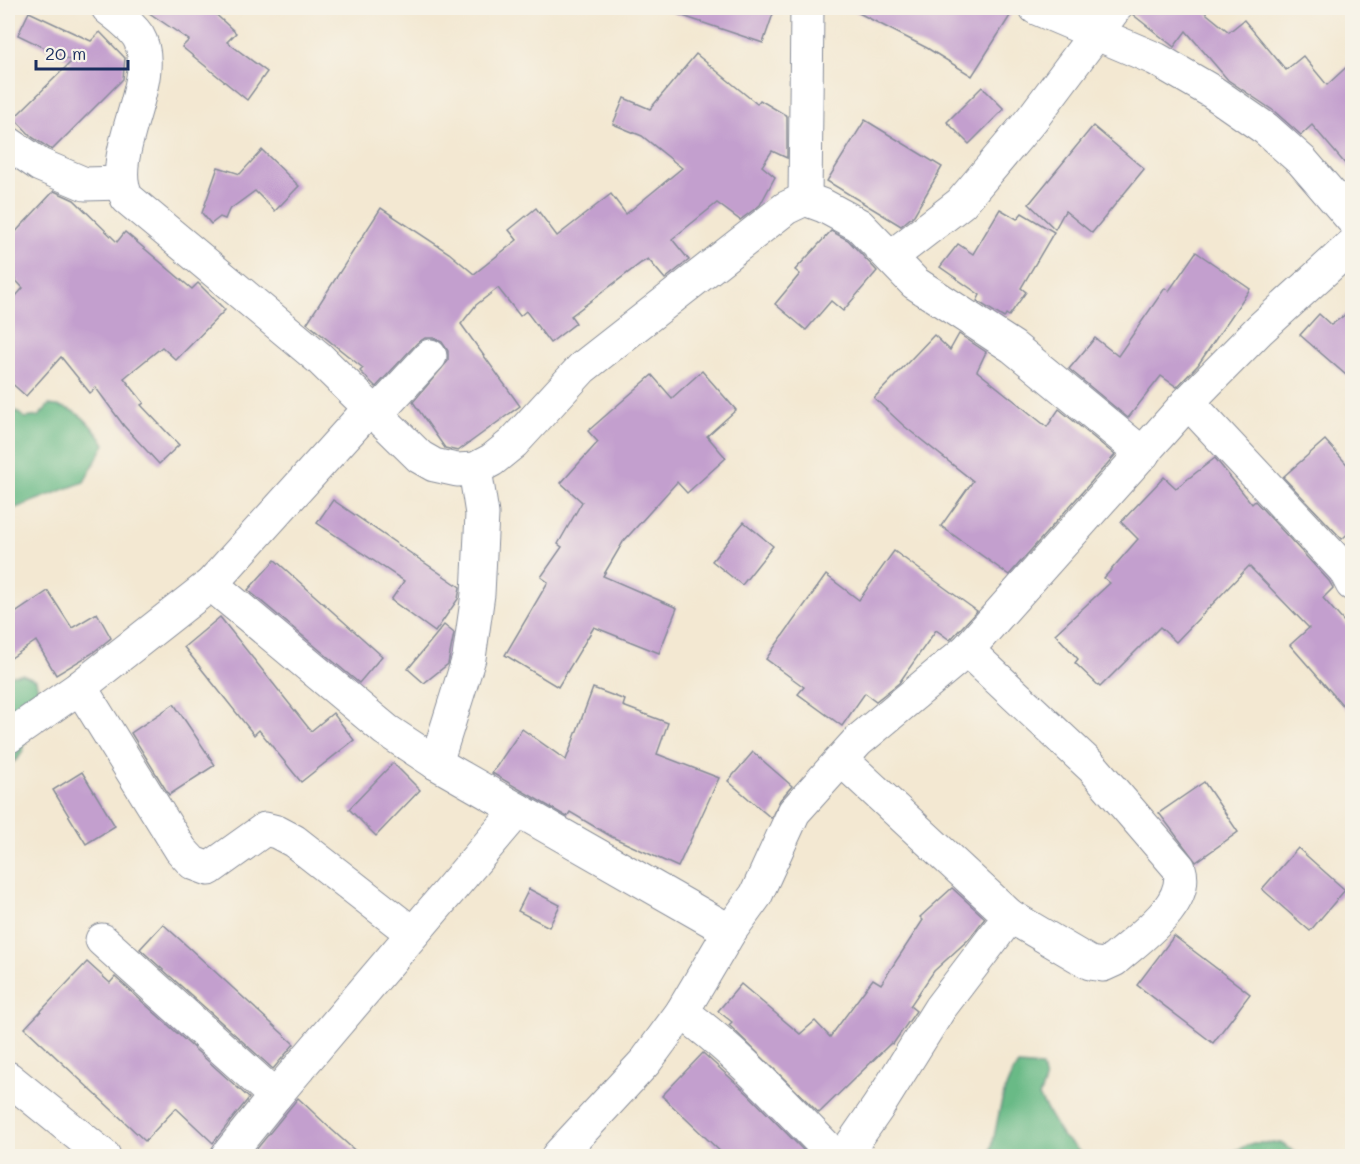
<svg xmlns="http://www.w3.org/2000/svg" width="1360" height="1164" font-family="Mali,sans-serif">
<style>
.forest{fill:#69ba86;stroke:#427472;stroke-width:1.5}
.building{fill:#c39fce}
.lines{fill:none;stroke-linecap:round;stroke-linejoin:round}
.minor-casing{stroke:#878c98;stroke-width:35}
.minor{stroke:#fff;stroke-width:33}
</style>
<rect width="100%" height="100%" fill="#f7f3e8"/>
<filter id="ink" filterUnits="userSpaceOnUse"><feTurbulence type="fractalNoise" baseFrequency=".0167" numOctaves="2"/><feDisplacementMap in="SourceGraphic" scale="12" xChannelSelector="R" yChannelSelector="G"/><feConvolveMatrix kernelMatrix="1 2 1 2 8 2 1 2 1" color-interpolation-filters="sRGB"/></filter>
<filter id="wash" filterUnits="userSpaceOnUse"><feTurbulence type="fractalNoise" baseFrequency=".008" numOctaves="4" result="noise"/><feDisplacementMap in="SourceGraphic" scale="24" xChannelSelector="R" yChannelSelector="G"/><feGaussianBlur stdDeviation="1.35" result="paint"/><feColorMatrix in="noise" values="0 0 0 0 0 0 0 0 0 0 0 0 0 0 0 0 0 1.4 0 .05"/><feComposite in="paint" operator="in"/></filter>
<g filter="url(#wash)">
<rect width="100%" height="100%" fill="#f3e8d2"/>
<g class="forest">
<path d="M8,405L25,418L39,416L49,405C78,407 88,421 105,444L84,482L8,511Z"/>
<path d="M22,674L36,680L39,695L21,710C24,732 32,755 8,765V676Z"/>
<path d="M1018,1065L1042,1067L1045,1081L1039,1097L1062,1136L1085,1156H989C999,1126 998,1092 1018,1065Z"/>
<path d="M1253,1143H1281L1301,1156H1222Z"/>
</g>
<g id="blocks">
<g class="building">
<path d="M142,8H209L236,33L227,42L267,72L247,100L182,47L189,40Z"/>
<path d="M672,8H775L763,43L671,12Z"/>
<path d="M849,8H1015L972,76L927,48Z"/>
<path d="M1133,8H1204L1202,10L1229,32L1244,20L1286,70L1303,56L1327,85L1353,61V173L1312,125L1301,135L1274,111L1228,80L1186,31L1174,47L1132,14Z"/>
<path d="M29,12L91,41L100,32L125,58L123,79L52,150L32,137L14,118L72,61L18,35Z"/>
<path d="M696,54L757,104L760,100L787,116V158L772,151L762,166L775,177L760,205L740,220L717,203L672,239L689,260L665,279L648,259L641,263L571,316L576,323L550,343L526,311L520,316L498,288L476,305L461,324L520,406L458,451L445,448L413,402L448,361V351L442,342L434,338H425L417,343L376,387L360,371L363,368L307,323L381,208L449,253L474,274L517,240L509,230L536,208L557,236L611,194L626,214L682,168L642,136L613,124L624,98L650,109Z"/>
<path d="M982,87L1004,109L969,144L947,122Z"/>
<path d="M865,120L942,167L914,215L901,226L827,181Z"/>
<path d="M1093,126L1144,169L1092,233L1065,211L1055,229L1029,204Z"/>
<path d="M262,150L299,186L275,211L255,191L229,210L225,219L220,217L211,224L202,213L218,167L240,174Z"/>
<path d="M54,191L74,200L117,242L125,232L192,289L198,283L225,310L176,360L162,347L124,378L144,403L141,405L179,445L159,464L124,426L96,388L90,393L61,357L26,396L8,380V305L23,288L8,272V240Z"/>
<path d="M1000,209L1017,219L1022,213L1054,232L1021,288L1026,292L1009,316L1006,314L1004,318L977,301L980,295L940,267L958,244L973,254Z"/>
<path d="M831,231L848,240L877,271L843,311L831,301L806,330L775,304L800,274L795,270Z"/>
<path d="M1196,252L1250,289L1198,365L1177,387L1161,376L1128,418L1069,369L1095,338L1118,356L1165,288L1169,291Z"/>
<path d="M1353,309V381L1300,335L1319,314L1331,325Z"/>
<path d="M959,334L986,352L977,371L1047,427L1059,409L1115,455L1009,575L941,526L973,481L904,426L874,398L934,335L950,350Z"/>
<path d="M702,371L736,410L707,436L726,458L687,493L677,482L623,542L603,576L677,608L659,653L594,627L558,687L505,655L548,582L541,577L562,547L558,544L582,502L561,483L598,442L588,431L652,375L672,398Z"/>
<path d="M1325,440L1353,471V529L1342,539L1283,477Z"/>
<path d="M1215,458L1252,504L1255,501L1329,581L1333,588L1323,598L1353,632V717L1290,645L1309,628L1249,566L1176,642L1160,627L1100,687L1075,663L1078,659L1055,634L1110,583L1104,578L1138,539L1121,522L1164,477L1176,488Z"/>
<path d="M333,500L460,587L458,599L435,632L391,600L404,581L317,523Z"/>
<path d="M744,522L773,546L742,585L712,561Z"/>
<path d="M894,551L977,611L950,640L936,630L899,683L876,701L865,693L842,726L798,694L804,687L766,659L826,575L859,600Z"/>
<path d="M275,560L382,656L359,683L248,590Z"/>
<path d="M48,591L72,628L97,613L111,638L91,654L56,675L36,641L8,660V618Z"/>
<path d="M220,617L311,731L333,713L354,740L301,782L259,730L254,735L184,647Z"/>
<path d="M444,625L454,633L448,664L424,683L408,669Z"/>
<path d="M593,688L625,700L623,706L668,723L657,754L719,778L678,867L612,837L570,812L567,817L492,773L522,729L566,760Z"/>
<path d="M174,704L215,765L169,795L131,733Z"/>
<path d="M753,752L792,786L780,800L771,818L728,781Z"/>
<path d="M393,763L420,790L376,836L349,809Z"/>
<path d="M82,772L115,826L86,844L53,790Z"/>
<path d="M1204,782L1238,832L1196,862L1159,813Z"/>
<path d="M1298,848L1345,890L1310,931L1262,889Z"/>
<path d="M952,888L985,918L969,939L934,971L910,1006L916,1011L893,1044L891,1043L819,1113L729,1025L732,1022L718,1011L741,984L800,1034L815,1021L830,1037L873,979L881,984L923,920L920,917Z"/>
<path d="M529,889L560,905L549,927L518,911Z"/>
<path d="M163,924L294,1044L273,1069L140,949Z"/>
<path d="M1174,936L1250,994L1213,1043L1137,985Z"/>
<path d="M87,962L110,983L115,977L249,1098L213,1143L176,1108L145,1141L25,1028Z"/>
<path d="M703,1053L748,1094L809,1156H725L662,1096Z"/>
<path d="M298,1098L332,1130L361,1156H251Z"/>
</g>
</g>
</g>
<g filter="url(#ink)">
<use href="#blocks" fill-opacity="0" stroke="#878c98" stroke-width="1.5"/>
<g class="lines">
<g class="minor-casing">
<g id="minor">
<path d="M108,8C118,16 130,24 138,36C163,78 104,155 127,198L319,358L420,457L434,465L457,470L475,469L492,460L513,443L582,368L786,208L805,199L824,206L859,225L915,283L1013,347L1143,454"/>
<path d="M1036,8L1156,59L1211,91L1266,129L1302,161L1352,219"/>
<path d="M8,143L40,165L85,184L122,183"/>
<path d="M805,199L807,8"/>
<path d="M891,257L961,203L1032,119L1115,8"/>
<path d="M1188,402L1345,570L1352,584"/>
<path d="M377,413L430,356"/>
<path d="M211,584L386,730L436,763L730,931"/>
<path d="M80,687L181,850L193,863L209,869L265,829L277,832L294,841L412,933"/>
<path d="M8,737L80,687L211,584L371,407"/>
<path d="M842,760L1010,916L1090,963L1103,965L1114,960C1138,938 1191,904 1179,868L1094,769L967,650"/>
<path d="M436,763L469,658L478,594L482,514L475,469"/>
<path d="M102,940L275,1096"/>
<path d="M682,1012C739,1053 786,1107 835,1156"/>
<path d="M8,1078L104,1156"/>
<path d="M227,1156L275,1096L518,810"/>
<path d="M558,1156L646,1061L682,1012L730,931L756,895L794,812L858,741L967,650L1188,402L1260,329L1352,245"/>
<path d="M844,1156L878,1107L940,1008L1010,916"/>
</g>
</g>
<use href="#minor" class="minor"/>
</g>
</g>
<rect width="1360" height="1164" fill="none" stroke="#f7f3e8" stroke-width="30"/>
<path d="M36 60v9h92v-9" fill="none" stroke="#1b2f5e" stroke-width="3"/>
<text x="45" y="60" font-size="18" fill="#1b2f5e" stroke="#f7f3e8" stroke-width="4.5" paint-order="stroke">20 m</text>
</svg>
